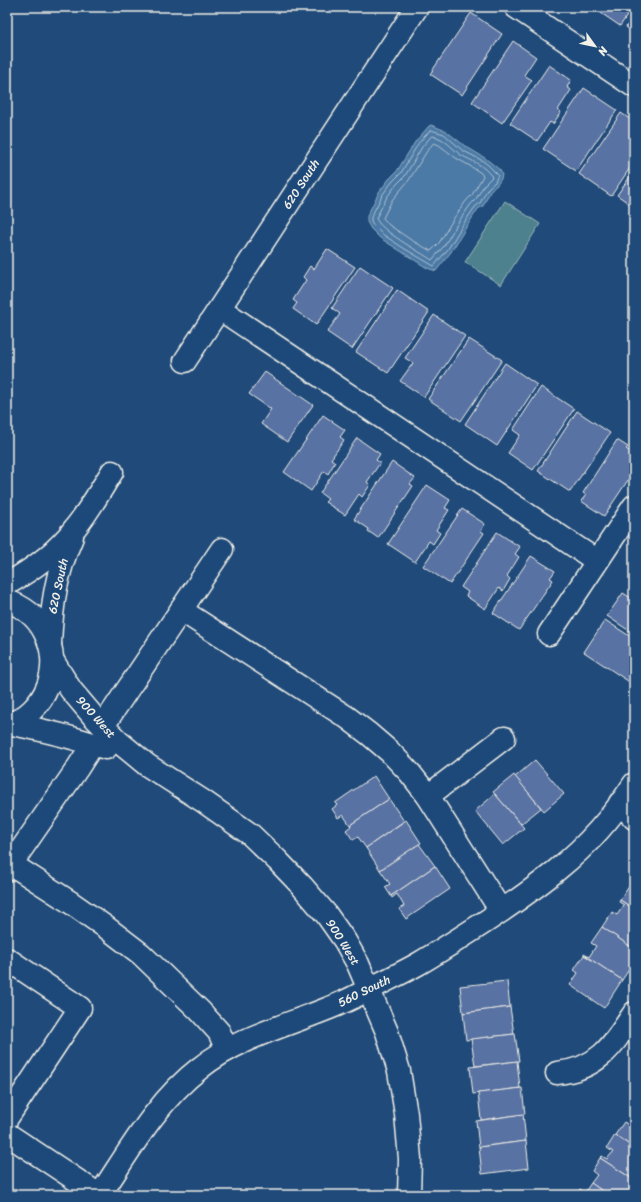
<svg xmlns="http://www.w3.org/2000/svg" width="641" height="1202" font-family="Sriracha,sans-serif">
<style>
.green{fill:#4e818d;stroke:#a1b9ba}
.water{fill:#4c7aa6;stroke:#8faac0}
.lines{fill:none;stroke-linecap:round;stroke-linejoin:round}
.shore{stroke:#b1c1ce;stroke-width:1}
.building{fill:#5872a3;stroke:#f4f1e8}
.minor-casing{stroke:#f4f1e8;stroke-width:25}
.minor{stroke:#1f4a7a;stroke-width:22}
.labels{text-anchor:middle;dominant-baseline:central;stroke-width:3;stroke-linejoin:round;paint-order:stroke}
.street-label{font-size:12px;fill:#f4f1e8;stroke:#1f4a7a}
</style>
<rect width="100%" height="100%" fill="#1f4a7a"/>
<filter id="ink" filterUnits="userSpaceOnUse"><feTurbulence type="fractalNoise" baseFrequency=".025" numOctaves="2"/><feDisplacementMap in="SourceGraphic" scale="8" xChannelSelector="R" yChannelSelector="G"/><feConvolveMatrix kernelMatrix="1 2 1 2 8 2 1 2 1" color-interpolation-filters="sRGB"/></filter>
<g filter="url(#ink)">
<path class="green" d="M505,201L540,224L501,285L465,262Z"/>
<path class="water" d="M431,125L446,131L465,146L485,158L500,170L502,175L501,179L497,185L491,190L483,206L478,209L467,226L451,252L436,271L427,268L380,238L371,229L367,222V216L379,192L389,179L397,171L415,142L429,126Z"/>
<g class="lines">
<g class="shore">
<path d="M431,130L444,134L462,150L483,161L488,165L498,175L495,182L488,188L480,203L475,207L464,223L448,249L434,266L405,249L382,234L374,226L371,221V217L383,194L392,182L401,173L418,144Z"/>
<path d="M432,136C444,137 451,148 461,155C473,162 483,164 492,177L484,185L476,199L471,204L459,221L444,246L432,260C420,252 379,230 376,218L387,197L396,185L405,176L422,147Z"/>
<path d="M434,143L439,145L456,158L470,166L481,173L483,176L472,195L466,201L454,218L439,243L431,251L411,240L389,225L383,218L392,200L409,180L427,151Z"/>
</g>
</g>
<g class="building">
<path d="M600,7H633L620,26L598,11Z"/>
<path d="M471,13L502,34L462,95L430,74Z"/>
<path d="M634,15V33L626,27Z"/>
<path d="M513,41L536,57L524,75L532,80L502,123L472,102Z"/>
<path d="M549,65L571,80L567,87L571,90L558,110L561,112L553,124L550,122L537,141L510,123Z"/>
<path d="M584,88L617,110L576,171L543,149Z"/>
<path d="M621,113L634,122V145L632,148L634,149V162L611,196L579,174Z"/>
<path d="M634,171V207L617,195Z"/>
<path d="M327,249L355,267L316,325L293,309L297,303L293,300L306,280L303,277L310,266L314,269Z"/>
<path d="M360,266L393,288L352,349L327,332L340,314L332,308Z"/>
<path d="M397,290L429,312L388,373L356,352Z"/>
<path d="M434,315L465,336L424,397L400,381L413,363L405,358Z"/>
<path d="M469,339L502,360L461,421L428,399Z"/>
<path d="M505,363L537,385L497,446L465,424Z"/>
<path d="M265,372L313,405L287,442L261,424L271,409L249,394Z"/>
<path d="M541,387L574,409L533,470L508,453L520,435L513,430Z"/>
<path d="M577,411L610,433L570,492L538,471Z"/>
<path d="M323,415L345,430L340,437L344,440L331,459L335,462L328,474L324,471L311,491L284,472Z"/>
<path d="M357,438L380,454L376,460L380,463L367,482L370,485L362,497L359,494L345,515L325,502L328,499L320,493Z"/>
<path d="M617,440L628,447L626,449L634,454V471L604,516L581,501L586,495L583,493Z"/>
<path d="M392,462L415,478L410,484L413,486L378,538L368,531L369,529L354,519Z"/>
<path d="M427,485L450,500L445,508L449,510L436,530L440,533L433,544L429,541L415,562L388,544Z"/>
<path d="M462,509L485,524L481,531L484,533L450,584L423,566Z"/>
<path d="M497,532L520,547L515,554L519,557L507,576L510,579L503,591L499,588L485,609L466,596L468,592L461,587Z"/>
<path d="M531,556L555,571L550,578L553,580L519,630L493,613Z"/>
<path d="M623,593L634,600V634L607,616Z"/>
<path d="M605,620L634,639V685L584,652Z"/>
<path d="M535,760L564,794L544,811L515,777Z"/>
<path d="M514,775L541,808L521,824L493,792Z"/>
<path d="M374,776L389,799L350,825L343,815L338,818L332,809L337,805L335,803Z"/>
<path d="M495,794L524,828L503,845L475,811Z"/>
<path d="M389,799L404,821L366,848L358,837L353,840L346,830L351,826L350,825Z"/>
<path d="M406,820L421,843L380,870L366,848Z"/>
<path d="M419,844L435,866L391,896L385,887L390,884L380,870Z"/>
<path d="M435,866L450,889L406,919L399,909L404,906L397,894L392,898L391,896Z"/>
<path d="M630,885L634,888V909L620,900Z"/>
<path d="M620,900L634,909V949L602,927L612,912L617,915L624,905L619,902Z"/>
<path d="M602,927L634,949V962L622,980L584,955V954L589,957L596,946L591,943Z"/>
<path d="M584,955L622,980L604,1008L570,985L578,973L574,970Z"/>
<path d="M507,981L510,1007L463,1013L460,986Z"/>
<path d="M510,1007L514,1034L466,1040L463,1013Z"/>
<path d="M514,1034H515L519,1061L475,1066L471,1039Z"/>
<path d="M517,1061L520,1088L473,1094L470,1067Z"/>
<path d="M522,1088L525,1114L481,1120L478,1093Z"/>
<path d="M523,1114L526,1141L479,1147L476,1121Z"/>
<path d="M634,1120V1148L615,1135L624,1122L630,1126Z"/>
<path d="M615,1135L634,1148V1180L600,1158L602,1156L607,1159L613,1152L607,1148Z"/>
<path d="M526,1141L529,1168L482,1174L479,1147Z"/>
<path d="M600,1158L634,1180V1195H608L591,1183L597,1175L592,1171Z"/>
<path d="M591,1183L608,1195H576L580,1189L585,1192Z"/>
</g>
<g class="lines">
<g class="minor-casing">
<g id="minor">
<path d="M516,7L634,86"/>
<path d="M220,309L597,561"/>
<path d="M185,361L417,7"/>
<path d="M7,584C32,570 57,552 75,528C89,511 100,491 112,472"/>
<path d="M7,601C22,606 36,616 44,631C64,666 46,713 7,725"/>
<path d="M181,610L348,718L369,734L390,752L410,773L428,796L501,911"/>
<path d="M549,634L634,506"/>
<path d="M50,644C52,603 56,574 72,537"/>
<path d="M53,661L71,690L93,716L119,742L147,765L203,801L250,834L277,860L302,886L326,914L345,941L358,964L387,1032L399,1071L406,1114L410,1159L409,1195"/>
<path d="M12,724C44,730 75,738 106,748"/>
<path d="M103,726L222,549"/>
<path d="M428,796L504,738"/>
<path d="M620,803L634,818"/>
<path d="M11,864L70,902L107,928L141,954L200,1011L219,1032L227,1050"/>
<path d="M7,870L77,769L93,744"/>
<path d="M7,959L80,1008L7,1118"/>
<path d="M557,1073C599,1069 613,1045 634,1013"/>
<path d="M7,1134L99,1195"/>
<path d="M100,1195C130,1150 157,1101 200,1068C241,1035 294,1024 341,1003C351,999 360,994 369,989C385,981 402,973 418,964C442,950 465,935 488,920C512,904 537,887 558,869C588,845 613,816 634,784"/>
</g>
</g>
<use href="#minor" class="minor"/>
</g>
</g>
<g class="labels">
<g class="street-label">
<text transform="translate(301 184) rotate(-57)">620 South</text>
<text transform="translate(58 586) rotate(-78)">620 South</text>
<text transform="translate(96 717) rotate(48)">900 West</text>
<text transform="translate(343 942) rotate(58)">900 West</text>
<text transform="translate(364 991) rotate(-26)">560 South</text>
</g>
</g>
<rect width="641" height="1202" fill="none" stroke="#1f4a7a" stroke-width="24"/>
<rect x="12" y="12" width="617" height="1178" fill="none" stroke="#f4f1e8" stroke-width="1.5" filter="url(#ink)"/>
<g transform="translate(595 46) rotate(123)" stroke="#1f4a7a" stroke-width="3" paint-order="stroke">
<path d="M0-3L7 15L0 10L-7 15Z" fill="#f4f1e8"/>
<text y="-6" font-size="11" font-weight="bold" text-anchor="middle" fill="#f4f1e8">N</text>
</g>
</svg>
